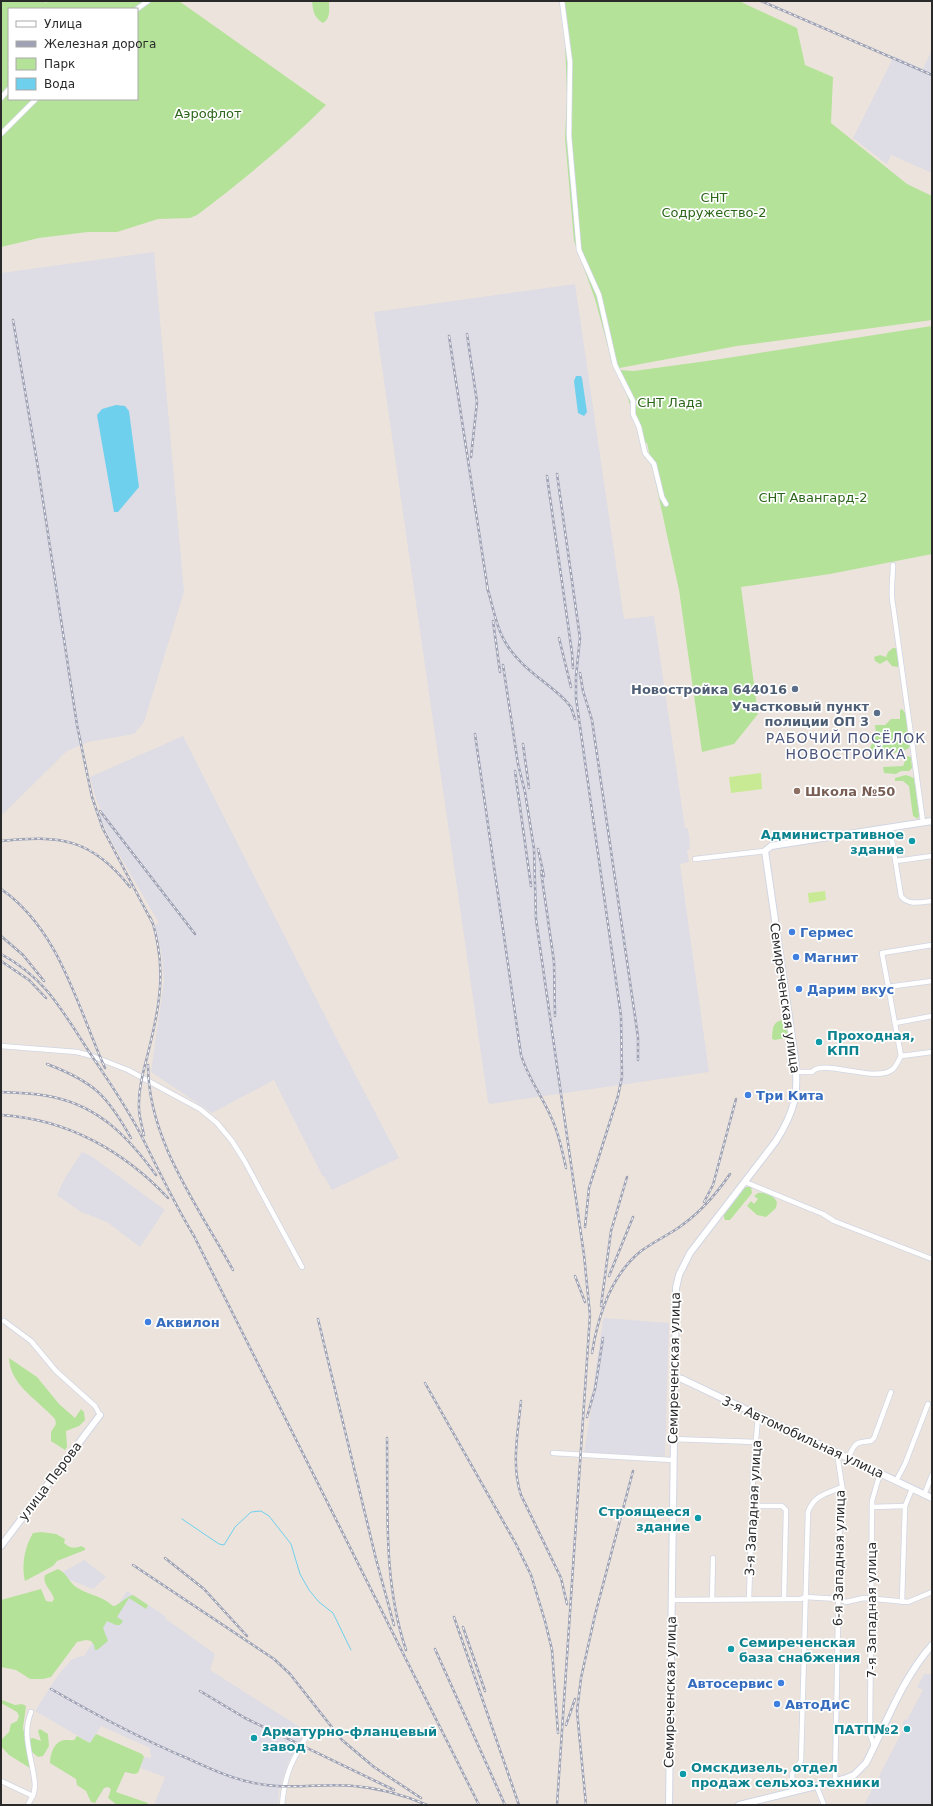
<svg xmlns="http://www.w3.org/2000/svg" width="933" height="1806" font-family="'DejaVu Sans',sans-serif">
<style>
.industrial{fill:#dedce4}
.green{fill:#b4e298;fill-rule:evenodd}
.pitch{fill:#c8ea94}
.water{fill:#6fd0ee}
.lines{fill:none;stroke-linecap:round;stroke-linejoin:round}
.stream{stroke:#6fd0ee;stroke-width:1}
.street-casing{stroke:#d1d5e3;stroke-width:6}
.secondary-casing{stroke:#d1d5e3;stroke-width:8}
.street{stroke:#fff;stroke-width:4.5}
.secondary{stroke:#fff;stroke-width:6}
.rail-casing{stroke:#9ea2b4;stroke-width:2.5}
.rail{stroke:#fff;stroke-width:1;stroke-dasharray:3;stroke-linecap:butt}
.service-dot{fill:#5c6f8a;stroke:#fff;stroke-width:1.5}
.education-dot{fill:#8d6e63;stroke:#fff;stroke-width:1.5}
.culture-dot{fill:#0f9aa8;stroke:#fff;stroke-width:1.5}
.shop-dot{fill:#3f7fe0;stroke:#fff;stroke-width:1.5}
.labels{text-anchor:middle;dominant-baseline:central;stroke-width:3.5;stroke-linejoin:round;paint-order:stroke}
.park-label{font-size:13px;fill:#2c661a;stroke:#fff}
.service-label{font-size:13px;font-weight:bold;fill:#4e5e75;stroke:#fff;text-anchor:end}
.education-label{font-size:13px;font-weight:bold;fill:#785e54;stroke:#fff;text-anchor:start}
.culture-label{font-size:13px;font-weight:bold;fill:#0d838f;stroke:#fff;text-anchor:start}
.shop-label{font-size:13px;font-weight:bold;fill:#366cbe;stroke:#fff;text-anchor:start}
.street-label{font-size:13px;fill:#2a2a2a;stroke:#fff}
.neighbourhood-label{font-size:14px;letter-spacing:1px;fill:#4a547a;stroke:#fff}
</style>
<rect width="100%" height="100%" fill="#ece4dc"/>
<g class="industrial">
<path d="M932,50V173L891,155L887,164L853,138L894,56L923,69Z"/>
<path d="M154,252L184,592L144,722L134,734L88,742L67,751L1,816V273Z"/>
<path d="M575,284L624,619L654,616L685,828H688L690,843H689L690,849L687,850L689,862L680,864L709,1072L490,1104L488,1102L374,312Z"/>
<path d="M183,736L342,1049L399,1158L332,1190L324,1176L323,1177L274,1080L212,1113L151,1072L164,981L162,956L155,925L159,923L112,842L99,816L103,814L96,799L90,777Z"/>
<path d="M82,1152L91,1156L165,1210L140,1247L107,1222L81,1212L57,1195L65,1178Z"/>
<path d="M605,1318L669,1323L665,1456L584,1453L592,1404L589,1402L593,1390L603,1319Z"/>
<path d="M84,1560L106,1577L93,1589L70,1580L63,1572Z"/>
<path d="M127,1591L165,1616L166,1619L215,1654L210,1670L306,1731L288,1762L279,1790L278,1805H154L165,1777L140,1768L144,1757L151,1758L150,1748L101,1726L90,1743L35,1711L58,1675L71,1660L77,1657L84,1656Z"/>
<path d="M924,1674H932V1805H864L905,1726L902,1724L905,1719L907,1720L923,1690L917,1687Z"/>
</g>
<g class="green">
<path d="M1,1H43L46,3L47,1H179L326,105C286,145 242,181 197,215L190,218L158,219L117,232H88L39,238L1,247ZM9,9H137V99H9Z"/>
<path d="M312,1H329C329,10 331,18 323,23C314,18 313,11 312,1Z"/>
<path d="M560,1H739L797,28L805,65L833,77L831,123L907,184L932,196V320L737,346L614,369L595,299L574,241L565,138L567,97L564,14Z"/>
<path d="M932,326V554L830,574L741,587L758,714L734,744L702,752L679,590L647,443H642L619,370L634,371L714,360Z"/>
<path d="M893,648H895L898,651V667L892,666L887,660L880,664L875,661L874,657L880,655L886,657L888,652Z"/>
<path d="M902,709L906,714L910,744L909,748C900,754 886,754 876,751L870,754L869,751L876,733L875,725H885L891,719H900V710Z"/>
<path d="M907,756L911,757L912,768L909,771H901L896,774L884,773L883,767L903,766Z"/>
<path d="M906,775L914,778L919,815L918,819L913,816L909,786L903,781H895V778Z"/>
<path d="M785,1019L787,1020L789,1037L775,1040L772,1039C773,1027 772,1022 785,1019Z"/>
<path d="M747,1187H751L752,1193L730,1220H725L723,1214L744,1188Z"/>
<path d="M758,1193C765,1192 773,1195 777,1202L776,1208L766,1217L757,1215L747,1206L751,1201L754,1204L758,1199L754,1196Z"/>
<path d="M9,1358L37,1377L59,1404L75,1418L81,1409L84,1412L85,1420L79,1426L66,1431L67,1447L65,1450L51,1441V1432L56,1424L55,1419C38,1400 10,1385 9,1358Z"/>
<path d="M41,1532L56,1534L65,1539L64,1543C69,1548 75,1549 81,1546L85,1548V1550L57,1561L53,1566L25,1581C21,1565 25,1546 33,1533Z"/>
<path d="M58,1569C67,1573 69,1582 76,1587C88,1595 103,1596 113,1606C118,1606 124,1598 133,1595L148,1605L146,1609L129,1598L117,1617L123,1621L120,1625H116L107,1621L103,1628L108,1641L97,1650H95L94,1645L91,1641L86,1640L77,1642L51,1677L43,1679H30L16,1670L1,1667V1600L41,1589L46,1601L52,1602L54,1599C52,1590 42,1585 45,1575Z"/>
<path d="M2,1700L15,1705L22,1704L26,1706L23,1728L26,1740L33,1738L41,1741L38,1731L40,1729L48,1734L49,1746L43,1756L38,1757L32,1752H29L30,1768L9,1755L1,1746V1740L9,1732L11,1724L17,1721L19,1716L17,1712L1,1703Z"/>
<path d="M96,1734L142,1754L144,1757L138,1773L134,1774L125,1772L116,1792L148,1803L147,1805H117L108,1798L111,1789L108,1787L104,1788L95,1803L91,1802L86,1791L77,1785L76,1779L50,1763C50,1756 53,1744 61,1741C65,1739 69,1741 74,1740L77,1736L90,1743Z"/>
</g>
<g class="pitch">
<path d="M761,773L762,789L731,793L729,777Z"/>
<path d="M825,891L826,900L809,903L808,893Z"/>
</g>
<g class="water">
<path d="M576,376H581L582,378L587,412L584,416L578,413L574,381Z"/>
<path d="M116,405L125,406L129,411L139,487L118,512H114L97,415L102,409Z"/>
</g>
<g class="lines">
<path class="stream" d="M182,1519L219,1544L224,1545L235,1527L251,1512L261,1511L269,1516L291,1544L300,1574L309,1590L319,1602L333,1613L351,1650"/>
<g class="street-casing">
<g id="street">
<path d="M562,1L570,62L569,136L579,250L599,295L615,365L633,401V414L639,427L645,453L654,464L662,497L666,504"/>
<path d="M137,9L148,1"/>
<path d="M1,98L9,89"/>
<path d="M1,134L36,99"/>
<path d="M893,565C893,579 890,592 893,605L923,822"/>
<path d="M890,828L901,896C908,906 922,902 932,901"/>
<path d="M695,859L765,851"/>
<path d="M896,861L932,856"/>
<path d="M887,987L932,981"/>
<path d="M895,1023L932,1016"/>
<path d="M1,1046L77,1052L92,1056L128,1070L200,1109L217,1123L232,1141L244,1160L302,1267"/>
<path d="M901,1056L882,953L932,945"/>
<path d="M901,1056L932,1052"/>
<path d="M796,1072H812C822,1058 877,1084 893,1069C896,1066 899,1060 901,1056"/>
<path d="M745,1182L823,1214L834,1221L932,1259"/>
<path d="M4,1321L31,1341L56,1371L95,1406L100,1415"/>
<path d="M672,1439L756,1442"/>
<path d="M553,1453L672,1460"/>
<path d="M848,1458C855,1444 854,1442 871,1441L874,1438L891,1392"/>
<path d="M896,1481L905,1464L928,1404"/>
<path d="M924,1495L932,1475"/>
<path d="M753,1506H782L786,1510L784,1599"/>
<path d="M872,1507L905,1506"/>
<path d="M749,1599L753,1474L758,1417"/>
<path d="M671,1600L801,1599L805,1597L839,1599L846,1602L864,1598L908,1602L932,1592"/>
<path d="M712,1600L713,1558"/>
<path d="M902,1602L905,1506L912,1489"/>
<path d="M874,1746L870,1734L872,1501L880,1473"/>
<path d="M1,1781L33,1796"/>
<path d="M835,1782L840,1511L843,1492L837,1453"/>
<path d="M817,1787L824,1805"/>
<path d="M793,1792L792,1774L801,1761L808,1512C814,1495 826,1494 842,1487"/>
<path d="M28,1805L34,1793L35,1785C33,1760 21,1736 31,1712"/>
<path d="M282,1805C285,1771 293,1759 310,1731"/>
</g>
</g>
<g class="secondary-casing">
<g id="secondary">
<path d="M674,1377L682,1379L932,1498"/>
<path d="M1,1546L100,1415"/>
<path d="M669,1805L676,1288L679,1275L690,1253L776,1141C795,1111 799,1093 795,1058L765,851L771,846L932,821"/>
<path d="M739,1805L844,1779L854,1775L866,1763C887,1722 902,1679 932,1645"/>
</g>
</g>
<use href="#street" class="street"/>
<use href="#secondary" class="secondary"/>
<g class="rail-casing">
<g id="rail">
<path d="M761,1L932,75"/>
<path d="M13,320L38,468L77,725L92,797L103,829L152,922"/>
<path d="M467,334L477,402L471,457"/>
<path d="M449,336L488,591"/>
<path d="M557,474L580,638L576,676V698L621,1016L622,1077L618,1096L589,1188L585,1227"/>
<path d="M547,476L572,653L573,668"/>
<path d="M487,587C493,606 496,628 507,645C521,668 547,682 565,700L571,707L575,719"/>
<path d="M493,621L500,672"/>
<path d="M559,638L571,687"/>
<path d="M503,665L518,764L525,792L534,849L536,919L584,1255L590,1315L557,1805"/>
<path d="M580,673L583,691L592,720L638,1037V1060"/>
<path d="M475,734L521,1055C528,1078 542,1096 551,1117C559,1133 562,1150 566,1168"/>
<path d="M523,744L529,788"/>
<path d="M515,771L531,886"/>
<path d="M100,811L195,934"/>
<path d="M1,841C60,835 91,838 130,887"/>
<path d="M538,849L544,876"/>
<path d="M541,871L554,962L555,1016"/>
<path d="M1,889C60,930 77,1006 105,1068"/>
<path d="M1,936L23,955L44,981"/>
<path d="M1,954C43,977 59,1005 84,1044C104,1075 127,1106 143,1139C160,1173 174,1203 194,1236L479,1805"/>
<path d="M1,961L29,980L46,998"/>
<path d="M47,1064C94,1082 107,1095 131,1138"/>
<path d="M148,1065C148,1140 198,1206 233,1270"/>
<path d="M1,1092C18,1093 36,1093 53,1097C100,1107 129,1138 156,1175"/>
<path d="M1,1115C67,1119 124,1151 168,1198"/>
<path d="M144,1135C142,1126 139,1117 139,1108C138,1087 145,1066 150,1045C158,1012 164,980 158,946C156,936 155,926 150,917"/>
<path d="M704,1202L713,1185L736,1099"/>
<path d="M575,1276L585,1302"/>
<path d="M609,1276L633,1217"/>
<path d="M601,1306L611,1231L627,1177"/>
<path d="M318,1319L376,1559L394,1625"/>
<path d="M592,1353C598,1316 611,1275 641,1251C652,1243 664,1237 675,1230C697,1216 715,1196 730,1174"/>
<path d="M425,1383L516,1544L531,1575L545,1621L552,1650L558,1733"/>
<path d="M521,1401C518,1432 511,1465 521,1495L561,1578L567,1604"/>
<path d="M587,1417L595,1389L603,1338"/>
<path d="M387,1438C388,1508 383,1582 406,1650"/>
<path d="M165,1558L204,1589L247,1636"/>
<path d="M133,1565L274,1659L290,1674L342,1740L374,1767L421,1798"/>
<path d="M454,1617L519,1805"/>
<path d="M463,1627L485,1691"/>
<path d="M435,1649L505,1805"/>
<path d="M51,1689C96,1715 141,1739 189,1759C213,1770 239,1782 266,1785C295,1789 325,1783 354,1786C379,1788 404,1795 427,1805"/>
<path d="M200,1691L245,1718L394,1790"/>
<path d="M566,1725L575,1699"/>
<path d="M586,1805L577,1711L581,1678L595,1615L633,1471"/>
</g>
</g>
<use href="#rail" class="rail"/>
</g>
<g class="service-dot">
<circle cx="795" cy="689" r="4"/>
<circle cx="877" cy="713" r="4"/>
</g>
<circle class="education-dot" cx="797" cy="791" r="4"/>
<g class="culture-dot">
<circle cx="912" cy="841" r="4"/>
<circle cx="819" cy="1042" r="4"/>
<circle cx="698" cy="1518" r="4"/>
<circle cx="731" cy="1649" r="4"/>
<circle cx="907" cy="1729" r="4"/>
<circle cx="254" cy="1738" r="4"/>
<circle cx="683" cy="1774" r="4"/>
</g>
<g class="shop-dot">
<circle cx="792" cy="932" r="4"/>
<circle cx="796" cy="957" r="4"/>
<circle cx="799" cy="989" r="4"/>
<circle cx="748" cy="1095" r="4"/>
<circle cx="148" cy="1322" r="4"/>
<circle cx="781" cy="1683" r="4"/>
<circle cx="777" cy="1704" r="4"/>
</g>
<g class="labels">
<g class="park-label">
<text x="208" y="113">Аэрофлот</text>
<text x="714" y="197">СНТ<tspan x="714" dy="15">Содружество-2</tspan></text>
<text x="670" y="402">СНТ Лада</text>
<text x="813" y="497">СНТ Авангард-2</text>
</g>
<g class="service-label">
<text x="787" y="689">Новостройка 644016</text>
<text x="869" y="706">Участковый пункт<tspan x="869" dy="15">полиции ОП 3</tspan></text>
</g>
<g class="education-label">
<text x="805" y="791">Школа №50</text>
</g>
<g class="culture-label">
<text x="904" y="834" text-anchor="end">Административное<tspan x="904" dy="15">здание</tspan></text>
<text x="827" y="1035">Проходная,<tspan x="827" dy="15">КПП</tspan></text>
<text x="690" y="1511" text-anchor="end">Строящееся<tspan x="690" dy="15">здание</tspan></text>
<text x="739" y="1642">Семиреченская<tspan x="739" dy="15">база снабжения</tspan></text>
<text x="899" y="1729" text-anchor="end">ПАТП№2</text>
<text x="262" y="1731">Арматурно-фланцевый<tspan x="262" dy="15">завод</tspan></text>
<text x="691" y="1767">Омскдизель, отдел<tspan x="691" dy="15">продаж сельхоз.техники</tspan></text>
</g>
<g class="shop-label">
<text x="800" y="932">Гермес</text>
<text x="804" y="957">Магнит</text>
<text x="807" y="989">Дарим вкус</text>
<text x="756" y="1095">Три Кита</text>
<text x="156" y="1322">Аквилон</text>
<text x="773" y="1683" text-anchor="end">Автосервис</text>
<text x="785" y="1704">АвтоДиС</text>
</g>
<g class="street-label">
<text transform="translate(785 998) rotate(82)">Семиреченская улица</text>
<text transform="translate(674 1368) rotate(-89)">Семиреченская улица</text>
<text transform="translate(803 1437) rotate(25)">3-я Автомобильная улица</text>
<text transform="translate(50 1481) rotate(-53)">улица Перова</text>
<text transform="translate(753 1508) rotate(-87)">3-я Западная улица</text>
<text transform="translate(839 1558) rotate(-89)">6-я Западная улица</text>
<text transform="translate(871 1610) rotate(-90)">7-я Западная улица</text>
<text transform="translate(670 1692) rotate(-89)">Семиреченская улица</text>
</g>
<g class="neighbourhood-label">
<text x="846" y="738">РАБОЧИЙ ПОСЁЛОК<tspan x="846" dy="16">НОВОСТРОЙКА</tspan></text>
</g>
</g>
<rect width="933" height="1806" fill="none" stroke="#2a2a2a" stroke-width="4"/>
<rect x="8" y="8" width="130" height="92" fill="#ffffff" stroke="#aaaaaa"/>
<rect x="16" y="21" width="20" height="6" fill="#ffffff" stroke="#aaaaaa"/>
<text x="44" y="28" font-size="12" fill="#2a2a2a">Улица</text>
<rect x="16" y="41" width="20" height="6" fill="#9ea2b4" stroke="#aaaaaa"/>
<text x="44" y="48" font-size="12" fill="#2a2a2a">Железная дорога</text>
<rect x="16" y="58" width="20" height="12" fill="#b4e298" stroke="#aaaaaa"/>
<text x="44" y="68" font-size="12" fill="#2a2a2a">Парк</text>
<rect x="16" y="78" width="20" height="12" fill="#6fd0ee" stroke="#aaaaaa"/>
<text x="44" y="88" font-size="12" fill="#2a2a2a">Вода</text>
</svg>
